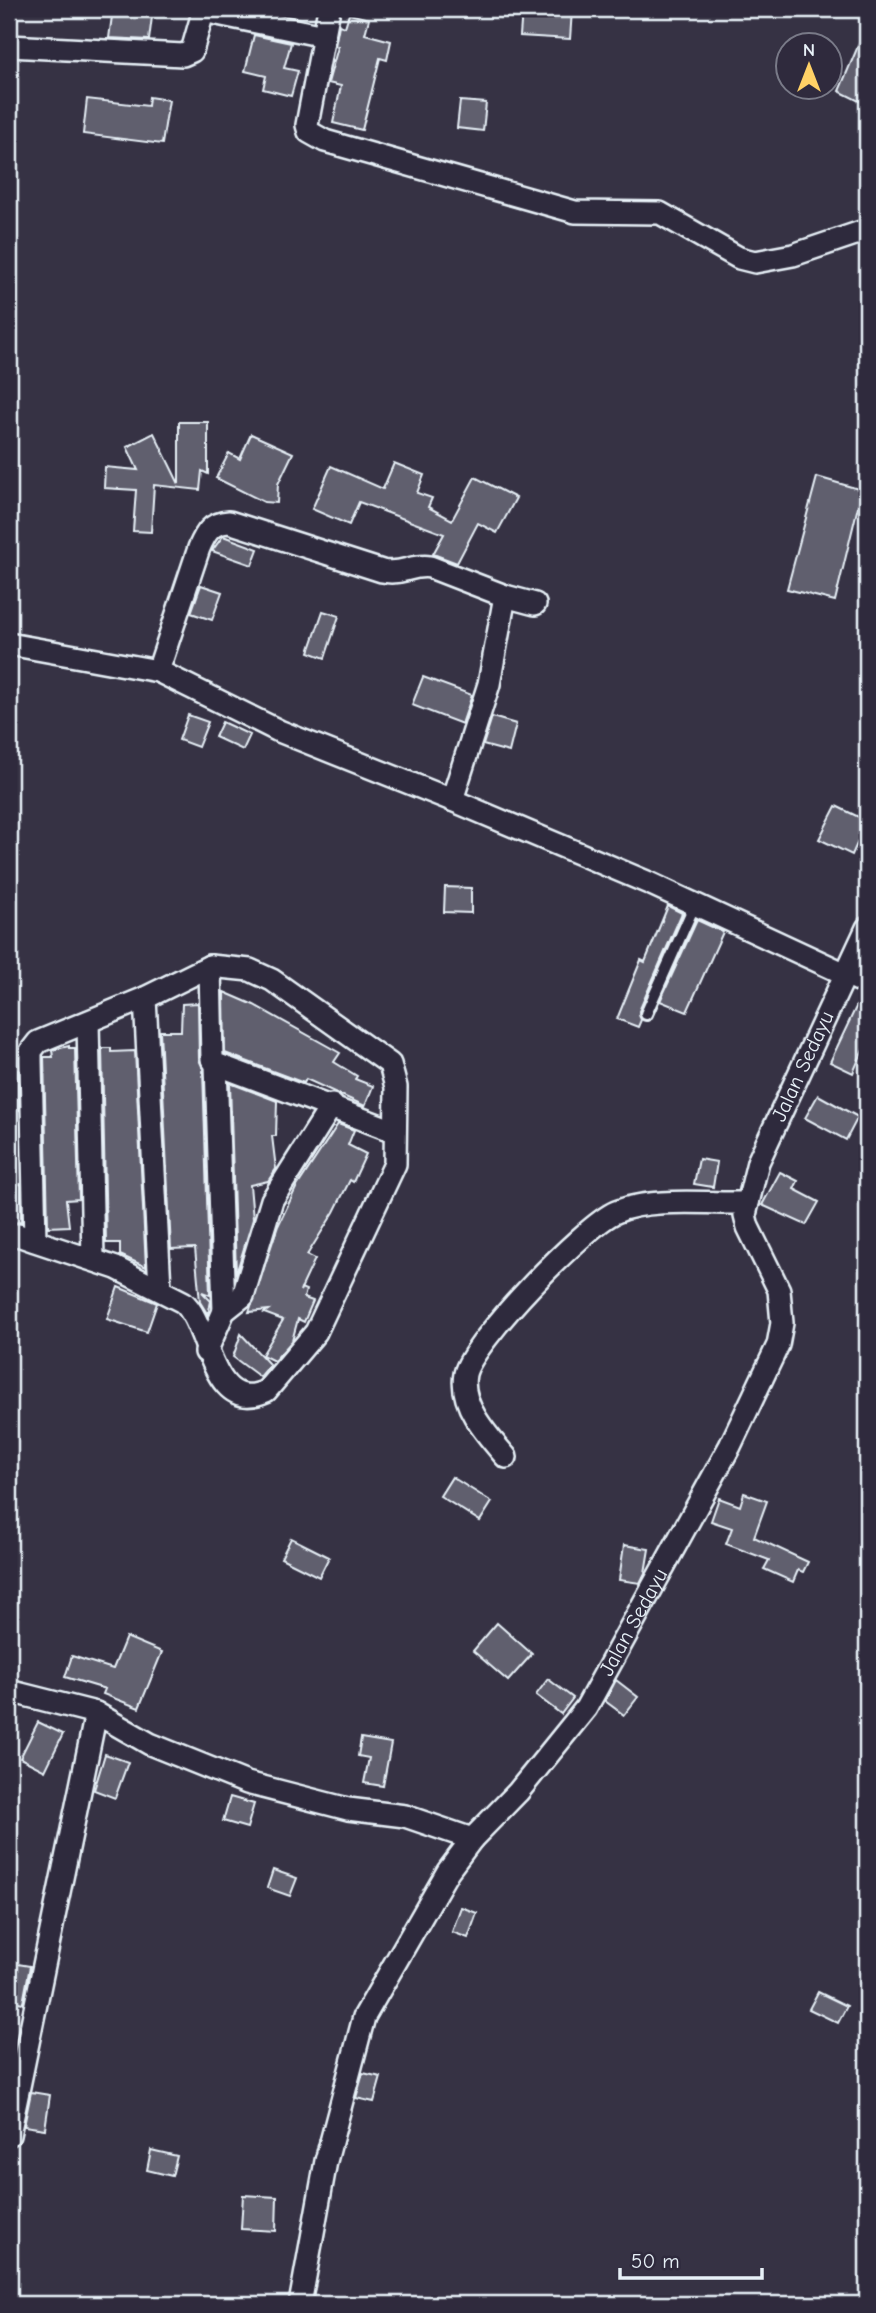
<svg xmlns="http://www.w3.org/2000/svg" width="876" height="2313" font-family="'Comic Neue',sans-serif">
<style>
.building{fill:#605e6e;stroke:#e8f1f8;stroke-width:2}
.lines{fill:none;stroke-linecap:round;stroke-linejoin:round}
.lane-casing{stroke:#e8f1f8;stroke-width:16}
.street-casing{stroke:#e8f1f8;stroke-width:26}
.lane{stroke:#2f2a3d;stroke-width:10}
.street{stroke:#2f2a3d;stroke-width:21}
.labels{text-anchor:middle;dominant-baseline:central;stroke-width:5;stroke-linejoin:round;paint-order:stroke}
.street-label{font-size:21px;fill:#e8f1f8;stroke:#2f2a3d}
</style>
<rect width="100%" height="100%" fill="#363244"/>
<filter id="ink" filterUnits="userSpaceOnUse"><feTurbulence type="fractalNoise" baseFrequency=".0143" numOctaves="2"/><feDisplacementMap in="SourceGraphic" scale="14" xChannelSelector="R" yChannelSelector="G"/><feConvolveMatrix kernelMatrix="1 2 1 2 8 2 1 2 1" color-interpolation-filters="sRGB"/></filter>
<g filter="url(#ink)">
<g class="building">
<path d="M118,9H153L149,40L109,38L112,16L117,17Z"/>
<path d="M522,9L572,10L570,39L520,36Z"/>
<path d="M349,14L369,19L365,34L391,41L387,60L380,58L362,130L333,123L341,86L328,83L338,47L335,46L339,25L345,27Z"/>
<path d="M867,25V105L839,91Z"/>
<path d="M254,35L291,43L284,68L298,71L291,96L263,89L266,76L245,71Z"/>
<path d="M149,97L169,100L162,144L83,134L87,99L148,106Z"/>
<path d="M460,101L486,103L483,131L457,128Z"/>
<path d="M179,422H208V474L202,471L200,490L154,485L151,532L133,531L136,490L104,488L105,467L138,470L127,447L154,433L179,484Z"/>
<path d="M251,434L293,453L278,484L277,503L264,502L216,478L229,453L240,459Z"/>
<path d="M394,463L424,475L417,493L432,498L428,507L452,520L475,477L516,498L497,533L478,523L457,563L433,554L444,534L359,502L349,525L312,509L331,466L383,489Z"/>
<path d="M817,477L862,490L835,601L787,589Z"/>
<path d="M223,536L258,549L252,565L212,551Z"/>
<path d="M201,585L222,592L212,620L191,613Z"/>
<path d="M323,611L339,616L325,658L309,652Z"/>
<path d="M423,677L472,695L462,724L412,705Z"/>
<path d="M188,715L208,722L198,747L179,740Z"/>
<path d="M492,717L516,724L509,752L483,745Z"/>
<path d="M222,722L250,735L243,750L215,737Z"/>
<path d="M836,806L867,821L852,855L819,839Z"/>
<path d="M445,887L471,888V913L444,912Z"/>
<path d="M668,906L682,913L639,1011L641,1020L638,1027L617,1019L641,960L645,962Z"/>
<path d="M697,920L723,932L687,1012L660,1001Z"/>
<path d="M224,992L254,1005L340,1053L334,1062L357,1076L355,1079L373,1086L365,1106L306,1079L304,1083L225,1053Z"/>
<path d="M198,1003L199,1059L203,1069L210,1295L202,1292L211,1301L208,1315L200,1302L195,1248L171,1249L160,1031H181L182,1004Z"/>
<path d="M857,1005L867,1011V1041L853,1073L830,1062Z"/>
<path d="M69,1046V1048H75L79,1199L66,1200L69,1226L48,1227L44,1057H53L52,1050Z"/>
<path d="M102,1048H111V1052L135,1051L146,1267L120,1255V1243H106Z"/>
<path d="M12,1057H18L19,1110H9Z"/>
<path d="M230,1083L277,1101L276,1136H272L276,1169L268,1181L250,1185L253,1219L236,1274Z"/>
<path d="M818,1095L858,1117L846,1140L805,1118Z"/>
<path d="M338,1124L354,1130L348,1145L366,1154L353,1182L350,1180L334,1212L307,1255L315,1259L300,1291L301,1288L306,1290L304,1298L313,1301L304,1322L298,1319L292,1341L274,1361L262,1355L283,1320L264,1313L268,1310L249,1312L278,1226L296,1188Z"/>
<path d="M699,1159L717,1162L713,1187L694,1184Z"/>
<path d="M780,1172L798,1181L794,1189L819,1202L806,1225L762,1205Z"/>
<path d="M21,1184V1222L9,1223V1185Z"/>
<path d="M118,1287L157,1303L147,1332L107,1319Z"/>
<path d="M241,1334L270,1365L260,1377L233,1357Z"/>
<path d="M452,1477L492,1502L480,1521L440,1496Z"/>
<path d="M744,1493L767,1501L754,1537L808,1562L803,1572L798,1570L793,1582L764,1569L769,1560L726,1544L732,1528L711,1521L719,1498L740,1506Z"/>
<path d="M291,1538L329,1557L319,1577L281,1558Z"/>
<path d="M624,1545L649,1549L645,1573L640,1583L619,1580Z"/>
<path d="M497,1623L532,1654L508,1681L473,1651Z"/>
<path d="M126,1637L162,1652L139,1708L103,1694L105,1689L65,1677L72,1656L113,1669Z"/>
<path d="M548,1679L573,1698L561,1714L536,1695Z"/>
<path d="M616,1680L638,1697L624,1715L605,1701Z"/>
<path d="M38,1722L63,1734L45,1771L20,1758Z"/>
<path d="M361,1738L391,1743L383,1786L364,1783L369,1758L358,1756Z"/>
<path d="M105,1754L128,1762L115,1798L94,1790Z"/>
<path d="M230,1797L254,1804L247,1828L223,1821Z"/>
<path d="M273,1870L297,1878L290,1896L267,1888Z"/>
<path d="M461,1907L477,1913L468,1938L452,1932Z"/>
<path d="M12,1963L30,1966L23,2003L9,2000Z"/>
<path d="M818,1992L847,2006L838,2023L809,2009Z"/>
<path d="M363,2073L381,2077L374,2102L356,2098Z"/>
<path d="M31,2092L50,2095L45,2129L24,2126Z"/>
<path d="M151,2150L177,2156L172,2176L147,2170Z"/>
<path d="M243,2195L277,2197L276,2231L241,2229Z"/>
</g>
<g class="lines">
<g class="lane-casing">
<path id="lane" d="M646,1014L695,904"/>
</g>
<g class="street-casing">
<g id="street">
<path d="M329,9L307,125L309,132L325,141L575,212L660,213L739,258L755,262L793,255L867,230"/>
<path d="M203,11L324,36"/>
<path d="M9,46L183,55L192,51L204,9"/>
<path d="M9,644L158,671L279,731L452,800L649,883L867,984"/>
<path d="M158,671L199,548C206,532 211,523 229,522L382,571C403,575 412,564 430,567L505,596L535,604"/>
<path d="M452,800L489,684L505,596"/>
<path d="M210,966L212,1059L216,1064L394,1131"/>
<path d="M145,998L160,1288"/>
<path d="M88,1022L93,1259"/>
<path d="M216,1064L224,1311"/>
<path d="M9,1236L18,1235L35,1241L31,1061V1051L38,1042L145,998L210,966L250,970L272,980L390,1064L396,1087L395,1164L316,1332L266,1391C210,1416 210,1324 183,1302L116,1268L35,1241"/>
<path d="M206,1352L224,1311L243,1296L272,1200L332,1105"/>
<path d="M506,1457C488,1436 459,1405 465,1374C472,1342 585,1225 616,1212C650,1197 710,1204 748,1203"/>
<path id="s1" d="M9,1691L96,1713L150,1744L247,1783L348,1809L405,1816L472,1839L518,1792L586,1708L730,1446L778,1345L782,1323L779,1290L748,1227L745,1215L758,1162L867,928"/>
<path d="M9,2135L96,1713"/>
<path d="M300,2304L326,2161L364,2017L448,1871L472,1839"/>
</g>
</g>
<use href="#lane" class="lane"/>
<use href="#street" class="street"/>
</g>
</g>
<g class="labels">
<g class="street-label">
<text stroke="none"><textPath href="#s1" startOffset="1372">Jalan Sedayu</textPath></text>
<text stroke="none"><textPath href="#s1" startOffset="761">Jalan Sedayu</textPath></text>
</g>
</g>
<rect width="876" height="2313" fill="none" stroke="#2f2a3d" stroke-width="35"/>
<rect x="18" y="18" width="841" height="2278" fill="none" stroke="#e8f1f8" stroke-width="2.5" filter="url(#ink)"/>
<g transform="translate(809 66)"><circle r="33" fill="#2f2a3d" stroke="#797a88" stroke-width="2"/>
<path d="M0-5L12 26L0 18L-12 26Z" fill="#ffd166"/>
<text y="-10" font-size="19" font-weight="bold" text-anchor="middle" fill="#e8f1f8">N</text>
</g>
<path d="M620 2268v10h142v-10" fill="none" stroke="#e8f1f8" stroke-width="3.5"/>
<text x="631" y="2268" font-size="21" fill="#e8f1f8" stroke="#2f2a3d" stroke-width="5" paint-order="stroke">50 m</text>
</svg>
